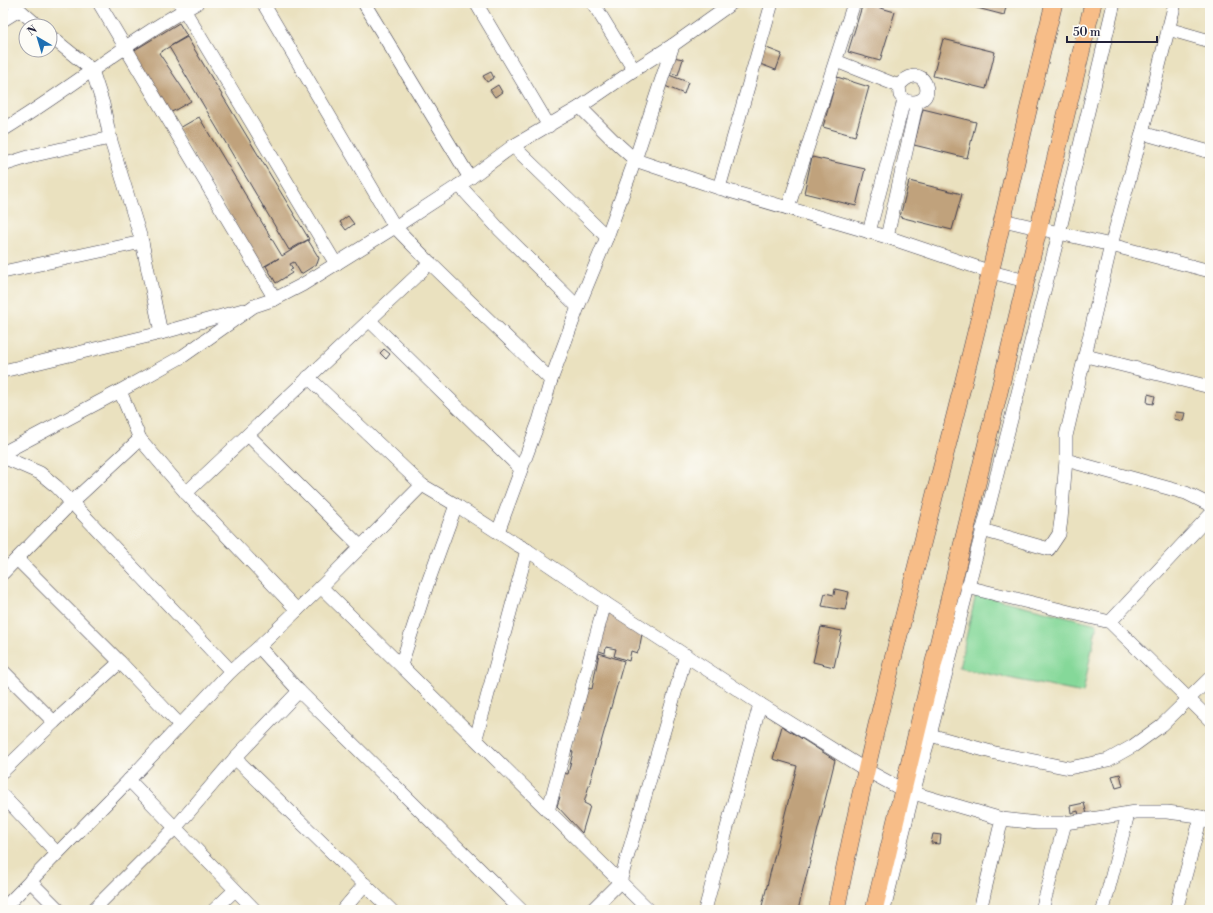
<svg xmlns="http://www.w3.org/2000/svg" width="1213" height="913" font-family="'Libre Bodoni',serif">
<style>
.grass{fill:#85d899;stroke:#547d6a}
.building{fill:#c0a27b}
.lines{fill:none;stroke-linecap:round;stroke-linejoin:round}
.minor-casing{stroke:#403f4f;stroke-width:14}
.major-casing{stroke:#403f4f;stroke-width:18}
.minor{stroke:#fff;stroke-width:13}
.major{stroke:#f7bd88;stroke-width:17}
</style>
<rect width="100%" height="100%" fill="#fdfcf7"/>
<filter id="ink" filterUnits="userSpaceOnUse"><feTurbulence type="fractalNoise" baseFrequency=".025" numOctaves="2"/><feDisplacementMap in="SourceGraphic" scale="8" xChannelSelector="R" yChannelSelector="G"/><feConvolveMatrix kernelMatrix="1 2 1 2 8 2 1 2 1" color-interpolation-filters="sRGB"/></filter>
<filter id="wash" filterUnits="userSpaceOnUse"><feTurbulence type="fractalNoise" baseFrequency=".012" numOctaves="4" result="noise"/><feDisplacementMap in="SourceGraphic" scale="16" xChannelSelector="R" yChannelSelector="G"/><feGaussianBlur stdDeviation="0.9" result="paint"/><feColorMatrix in="noise" values="0 0 0 0 0 0 0 0 0 0 0 0 0 0 0 0 0 1.4 0 .05"/><feComposite in="paint" operator="in"/></filter>
<g filter="url(#wash)">
<rect width="100%" height="100%" fill="#eae1bf"/>
<path class="grass" d="M976,594L1097,624L1083,693L959,668Z"/>
<g id="blocks">
<g class="building">
<path d="M863,3L895,12L880,61L848,52Z"/>
<path d="M958,3H1007L1004,15Z"/>
<path d="M179,23L187,36L159,53L191,101L170,113L133,51Z"/>
<path d="M187,37L309,239L289,250L169,47Z"/>
<path d="M943,39L995,52L986,89L933,76Z"/>
<path d="M759,45L782,54L776,70L752,61Z"/>
<path d="M673,57L683,59L678,75L668,72Z"/>
<path d="M491,72L494,78L487,82L483,76Z"/>
<path d="M669,75L688,82L684,94L665,86Z"/>
<path d="M837,77L869,87L855,136L823,127Z"/>
<path d="M498,85L502,92L495,97L490,90Z"/>
<path d="M923,109L976,122L967,158L914,145Z"/>
<path d="M199,117L282,256L308,240L319,258L317,264L301,274L294,262L290,264L293,269L290,270L292,273L276,283L266,266L279,258L261,268L178,129Z"/>
<path d="M812,157L865,169L856,206L804,193Z"/>
<path d="M909,181L962,194L952,230L900,217Z"/>
<path d="M348,216L354,224L346,230L340,222Z"/>
<path d="M384,349L390,354L386,359L380,353Z"/>
<path d="M1148,394L1155,396L1153,404L1147,403Z"/>
<path d="M1176,412L1185,413L1183,421L1174,419Z"/>
<path d="M835,589L849,592L845,610L822,606L825,593L834,595Z"/>
<path d="M605,613L614,615L642,634L639,650L637,653L631,651L629,661L614,656L616,649L606,647L605,653L594,649Z"/>
<path d="M821,627L842,631L834,667L813,662Z"/>
<path d="M599,653L624,661L584,803L590,806L582,833L557,806L560,797H558L562,773L568,774L573,752L570,751L584,706L579,705L584,687L592,689Z"/>
<path d="M782,726L835,760L798,910H761L797,766L773,759Z"/>
<path d="M1120,774L1123,786L1116,788L1112,776Z"/>
<path d="M1084,803L1087,814L1079,816L1078,811L1071,813L1070,806Z"/>
<path d="M933,834L941,835L940,844L931,843Z"/>
</g>
</g>
</g>
<g filter="url(#ink)">
<use href="#blocks" fill-opacity="0" stroke="#403f4f" stroke-width="1"/>
<g class="lines">
<g class="minor-casing">
<g id="minor">
<path d="M12,3L38,26"/>
<path d="M99,3L275,299"/>
<path d="M180,3L336,264"/>
<path d="M263,3L395,227L430,263L551,380"/>
<path d="M364,3L470,178"/>
<path d="M476,3L549,126"/>
<path d="M593,3L634,70"/>
<path d="M1175,3L1142,133L1111,245L1066,436V460L1186,493L1210,505"/>
<path d="M3,20L19,10"/>
<path d="M1168,29L1210,41"/>
<path d="M50,36L92,70L103,104L110,138L142,242L161,333"/>
<path d="M836,61L899,86"/>
<path d="M580,107L613,140L635,160L719,188L887,237L991,272L1026,281"/>
<path d="M3,130C69,90 129,40 197,3"/>
<path d="M1142,133L1210,152"/>
<path d="M513,146L607,237"/>
<path d="M3,165L35,155L110,138"/>
<path d="M459,185L500,230L578,307"/>
<path d="M719,188L772,3"/>
<path d="M788,208L854,3"/>
<path d="M1003,220L1111,245L1210,271"/>
<path d="M869,232L904,100L900,95L899,86C906,76 921,70 926,85C931,100 915,105 904,100"/>
<path d="M887,237L917,102"/>
<path d="M3,272L142,242"/>
<path d="M369,320L521,469"/>
<path d="M1086,356L1210,387"/>
<path d="M3,371L161,333L243,310"/>
<path d="M308,377L422,485L456,505L516,544L527,550L605,603L760,704L866,770L903,790L1002,819L1037,823H1065L1136,812H1167L1191,815L1201,817L1210,823"/>
<path d="M120,391L140,439L186,493L297,610"/>
<path d="M248,435L360,546"/>
<path d="M3,453L120,391L183,356L254,306L275,299L302,285L395,227L470,178L513,146L580,107L634,70L673,45L732,3"/>
<path d="M3,457L40,473L57,487L231,671"/>
<path d="M186,493L430,263"/>
<path d="M982,530L1049,549L1059,534L1061,520L1066,460"/>
<path d="M498,532L539,421L551,380L578,307L607,237L635,160L673,45"/>
<path d="M17,559L120,662L180,725"/>
<path d="M3,573L71,503L140,439"/>
<path d="M321,587L649,910"/>
<path d="M967,587L1110,622L1210,720"/>
<path d="M1110,622L1210,515"/>
<path d="M259,647L299,691L521,910"/>
<path d="M401,665L427,585L456,505"/>
<path d="M3,671L54,722"/>
<path d="M930,735L995,753L1069,768L1108,760L1133,746L1162,725L1210,678"/>
<path d="M476,738L527,550"/>
<path d="M235,758L391,910"/>
<path d="M3,771L54,722L120,662"/>
<path d="M129,780L255,910"/>
<path d="M3,796L57,853"/>
<path d="M548,811L605,603"/>
<path d="M30,881L59,910"/>
<path d="M3,909L129,780L231,671L259,647L321,587L422,485"/>
<path d="M93,910L176,827L235,758L299,691"/>
<path d="M214,910L235,890"/>
<path d="M343,910L365,884"/>
<path d="M592,910L620,882L686,655"/>
<path d="M705,910L760,704"/>
<path d="M884,910L913,793L930,735L1059,233L1114,3"/>
<path d="M980,910L1002,819"/>
<path d="M1042,910L1065,823"/>
<path d="M1103,910L1128,814"/>
<path d="M1176,910L1201,817"/>
</g>
</g>
<g class="major-casing">
<g id="major">
<path d="M836,910C872,729 921,551 966,372C997,250 1023,126 1054,3"/>
<path d="M874,910L1093,3"/>
</g>
</g>
<use href="#minor" class="minor"/>
<use href="#major" class="major"/>
</g>
</g>
<rect width="1213" height="913" fill="none" stroke="#fdfcf7" stroke-width="16"/>
<g transform="translate(38 38) rotate(322)"><circle r="19" fill="#fdfcf7" stroke="#a5a5ac"/>
<path d="M0-3L7 15L0 10L-7 15Z" fill="#1f6fb2"/>
<text y="-6" font-size="11" font-weight="bold" text-anchor="middle" fill="#22223b">N</text>
</g>
<path d="M1067 36v6h90v-6" fill="none" stroke="#22223b" stroke-width="2"/>
<text x="1073" y="36" font-size="12" fill="#22223b" stroke="#fdfcf7" stroke-width="3" paint-order="stroke">50 m</text>
</svg>
